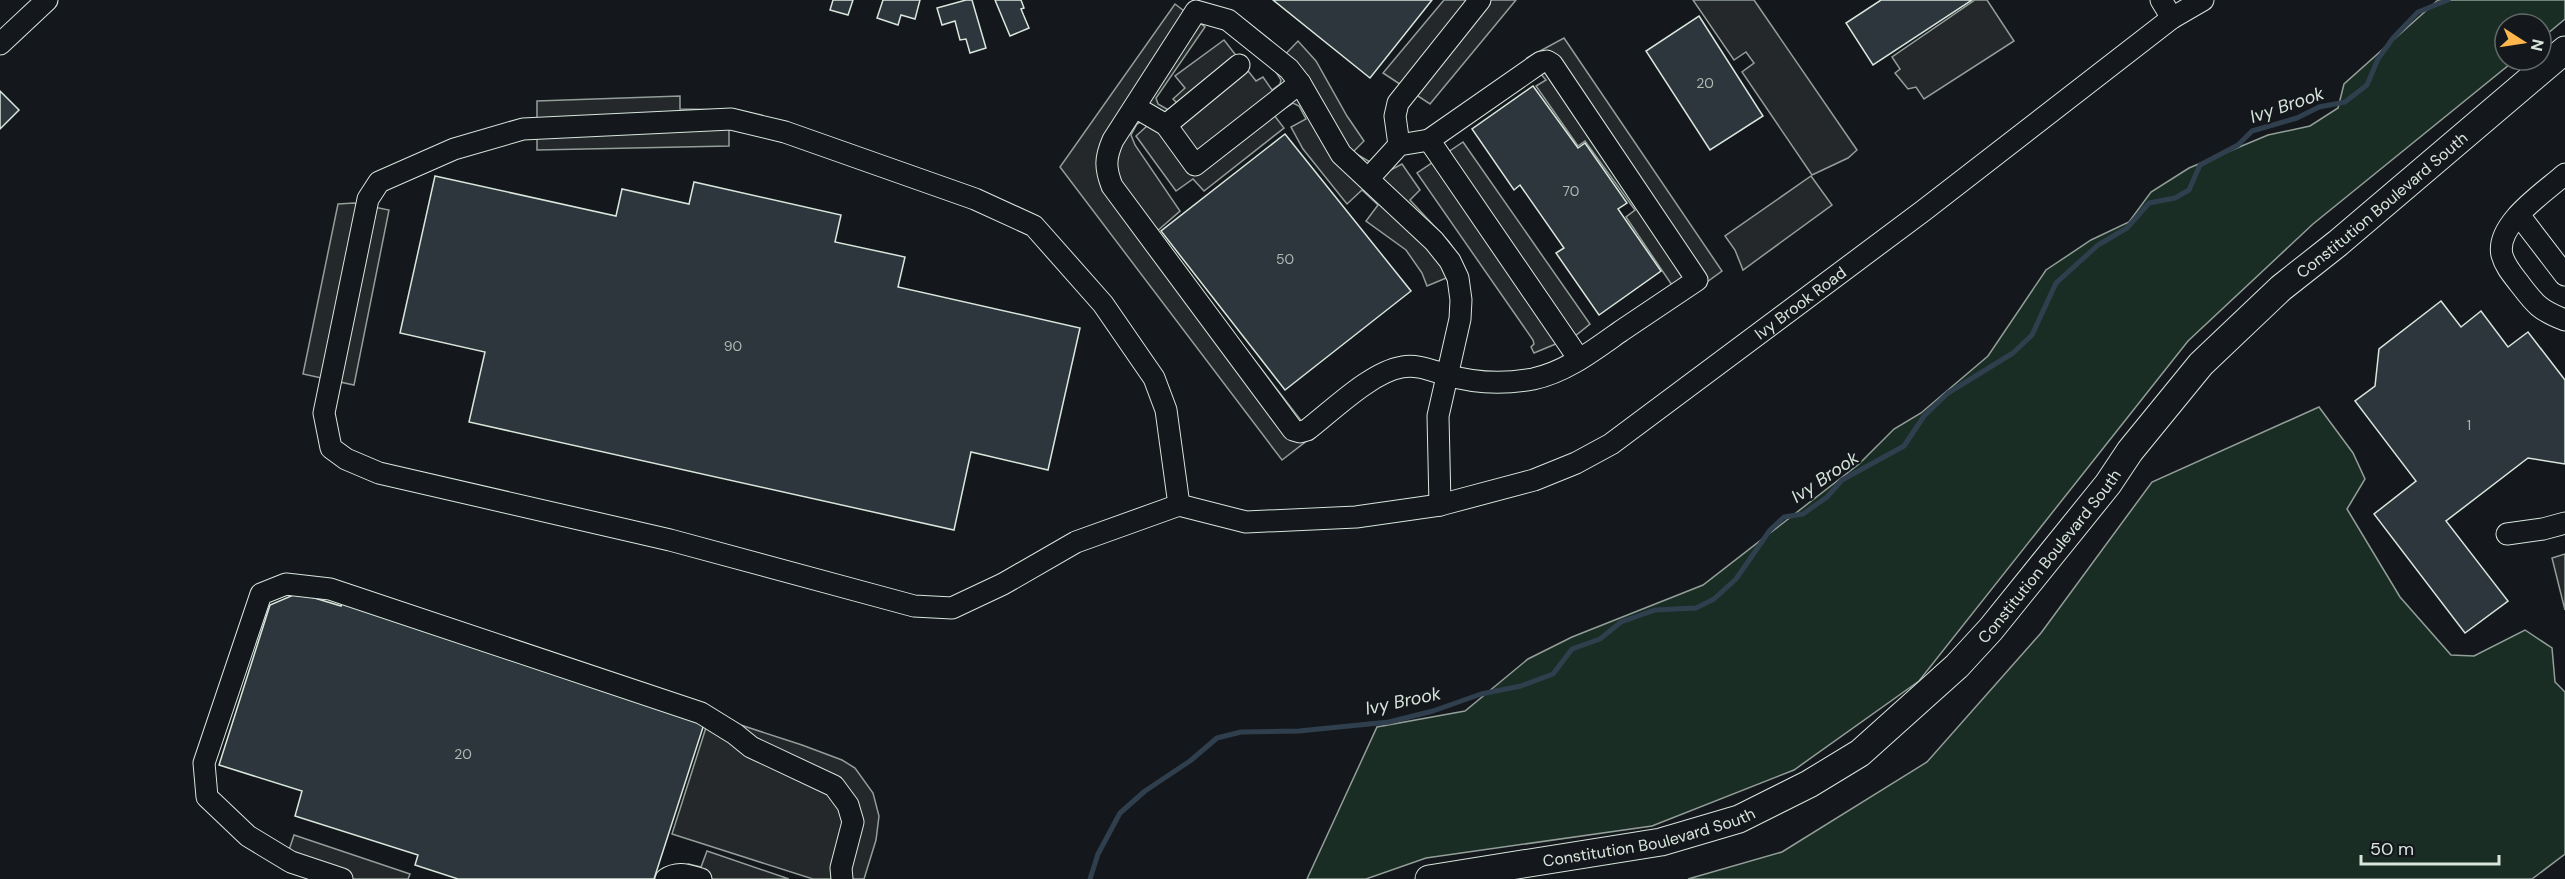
<svg xmlns="http://www.w3.org/2000/svg" width="2565" height="879" font-family="'DM Sans',sans-serif">
<style>
.green{fill:#1a2d24;stroke:#939e99;stroke-width:1.5}
.parking{fill:#24282b;stroke:#939e99;stroke-width:1.5}
.lines{fill:none;stroke-linecap:round;stroke-linejoin:round}
.stream{stroke:#2f3f4d;stroke-width:5}
.building{fill:#2c363c;stroke:#d8e6dc;stroke-width:1.5}
.minor-casing{stroke:#d8e6dc;stroke-width:23}
.major-casing{stroke:#d8e6dc;stroke-width:29}
.minor{stroke:#14181c;stroke-width:21}
.major{stroke:#14181c;stroke-width:27}
.labels{text-anchor:middle;dominant-baseline:central;stroke-width:4.5;stroke-linejoin:round;paint-order:stroke}
.number-label{font-size:14px;fill:#adbab4}
.street-label{font-size:16px;fill:#d8e6dc;stroke:#14181c}
.water-label{font-size:18px;font-style:italic;fill:#d8e6dc;stroke:#14181c}
</style>
<rect width="100%" height="100%" fill="#14181c"/>
<g class="green">
<path d="M2438,0H2565V19L2541,39V24H2505V60H2515L2313,224L2188,341L1919,681L1794,770L1652,826L1426,858L1366,879H1307L1377,727L1465,711L1528,659L1572,637L1703,585L1859,464L1894,429L1921,413L1988,356L2046,270L2091,240L2129,222L2151,192L2189,168L2268,135L2310,126L2338,108L2344,84Z"/>
<path d="M2319,407L2353,453L2365,479L2347,509L2400,597L2451,655L2474,656L2525,630L2552,648L2555,682L2565,692V854L2532,879H1688L1782,852L1927,762L2041,633L2152,482Z"/>
</g>
<g class="parking">
<path d="M1444,0H1516L1430,104L1383,73Z"/>
<path d="M1693,0H1754L1857,150L1848,158L1812,175L1742,72L1754,63L1746,52L1734,60Z"/>
<path d="M1975,0H1987L2014,41L1924,99L1916,87L1908,89L1895,73L1900,69L1892,57Z"/>
<path d="M1175,4L1205,27L1156,98L1158,104L1172,112L1179,105L1173,99L1185,88L1175,76L1224,40L1256,81L1263,77L1272,90L1280,84L1281,80L1273,67L1298,41L1316,61L1347,116L1364,141L1353,152L1387,172L1402,164L1420,190L1410,200L1449,242L1459,257L1463,271L1427,286L1422,273L1406,250L1366,221L1378,205L1362,190L1347,204L1303,149L1291,127L1306,119L1299,106L1293,103L1274,115L1284,128L1204,191L1193,179L1176,191L1136,136L1148,125L1142,121L1137,124L1131,135L1135,145L1180,211L1156,232L1313,436L1282,460L1060,167Z"/>
<path d="M1564,38L1722,271L1682,300L1626,217L1635,210L1585,141L1578,146L1536,86L1546,80L1527,58Z"/>
<path d="M680,96V109L729,110V146L537,150V101Z"/>
<path d="M1463,142L1590,324L1575,336L1534,353L1531,347L1534,344L1533,340L1417,173Z"/>
<path d="M1811,176L1832,205L1743,270L1735,250L1725,236Z"/>
<path d="M354,203L389,210L354,385L303,374L338,204Z"/>
<path d="M2565,554V610L2552,558Z"/>
<path d="M710,715L802,745L842,760L855,768L873,793L879,816L876,840L864,879H813L672,834Z"/>
<path d="M294,835L410,874L408,879H315L283,868Z"/>
<path d="M707,851L789,879H683L688,864L701,867Z"/>
</g>
<g class="lines">
<path class="stream" d="M1090,879L1098,854L1120,813L1145,791L1190,761L1217,738L1241,732L1299,731L1389,722L1433,711L1481,694L1521,686L1553,674L1572,649L1600,639L1621,622L1655,610L1696,608L1714,599L1736,579L1770,530L1784,517L1803,514L1827,497L1842,480L1904,446L1924,416L1948,393L2013,353L2032,335L2056,283L2098,245L2127,228L2149,203L2175,198L2189,190L2200,165L2238,145L2252,131L2297,118L2319,107L2345,102L2367,85L2378,59L2393,38L2418,12L2448,0"/>
</g>
<g class="building">
<path d="M833,0H853L848,15L830,10Z"/>
<path d="M883,0H920L915,19L901,15L898,25L877,18Z"/>
<path d="M966,0H972L986,48L970,53L966,39L960,40L955,21L942,25L937,8Z"/>
<path d="M995,0H1021L1024,8L1021,9L1029,28L1010,36Z"/>
<path d="M1273,0H1432L1370,78Z"/>
<path d="M1881,0H1972L1873,65L1846,23Z"/>
<path d="M1699,16L1763,116L1710,150L1646,51Z"/>
<path d="M1533,86L1578,148L1585,143L1627,203L1618,209L1661,271L1599,315L1556,253L1564,248L1520,185L1514,190L1472,129Z"/>
<path d="M0,91L19,110L0,129Z"/>
<path d="M1285,134L1411,291L1285,390L1161,231Z"/>
<path d="M435,176L616,216L622,189L689,204L694,182L841,215L835,242L905,257L898,287L1080,328L1048,470L971,452L954,530L469,422L485,352L400,333Z"/>
<path d="M2441,301L2461,327L2481,311L2508,347L2528,332L2565,380V464L2528,458L2446,521L2508,601L2465,633L2374,514L2416,481L2355,401L2375,386L2379,349Z"/>
<path d="M298,593L341,606L342,603L705,721L654,879H458L415,865L418,855L295,816L302,791L219,765L270,605Z"/>
</g>
<g class="lines">
<g class="minor-casing">
<g id="minor">
<path d="M2161,0L2172,18"/>
<path d="M0,44L47,0"/>
<path d="M1135,107L1166,125L1195,165L1300,83"/>
<path d="M1166,125L1239,65"/>
<path d="M1429,140L1579,359"/>
<path d="M1399,145L1395,116L1398,103L1480,0"/>
<path d="M2565,174C2545,192 2495,224 2502,255C2505,266 2512,274 2519,283C2535,304 2539,310 2565,320"/>
<path d="M1368,179L1399,145L1429,140L1541,62L1547,61L1552,64L1697,280C1672,297 1646,314 1621,331C1594,350 1566,372 1533,379C1505,384 1474,383 1447,375C1432,371 1418,364 1402,367C1371,372 1332,411 1307,430L1300,432L1293,430L1112,186C1105,168 1105,158 1113,140L1196,11L1228,20L1289,69L1300,83L1341,154L1434,241L1450,261L1458,278L1461,300L1460,319L1438,416L1440,505"/>
<path d="M2519,215L2565,275"/>
<path id="s1" d="M1179,505L1166,410L1154,378L1103,304L1034,226L975,199L785,132L731,119L523,129L454,149L379,182L368,199L324,413L331,448L346,459L379,473L670,540L914,606L952,608L1003,584L1076,542L1179,505L1246,522L1356,517L1440,505L1534,480L1576,463L1611,444L1923,211L2172,18L2203,0"/>
<path d="M2507,534L2543,529L2565,523"/>
<path d="M342,879L291,862L248,836L207,797L204,763L261,594L286,584L330,589L701,713L735,734L751,747L834,786L848,805L853,822L841,868L842,879"/>
<path d="M666,879C678,871 687,875 701,879"/>
</g>
</g>
<g class="major-casing">
<g id="major">
<path id="s2" d="M1429,879L1661,842L1739,819L1809,784L1860,753L1957,666L1991,629L2108,484L2130,451L2201,364L2281,288L2338,243L2565,50"/>
</g>
</g>
<use href="#minor" class="minor"/>
<use href="#major" class="major"/>
</g>
<g class="labels">
<g class="number-label">
<text x="1705" y="83">20</text>
<text x="1571" y="191">70</text>
<text x="1285" y="259">50</text>
<text x="733" y="346">90</text>
<text x="2469" y="425">1</text>
<text x="463" y="754">20</text>
</g>
<g class="street-label">
<text stroke="none"><textPath href="#s2" startOffset="1214">Constitution Boulevard South</textPath></text>
<text stroke="none"><textPath href="#s1" startOffset="2859">Ivy Brook Road</textPath></text>
<text stroke="none"><textPath href="#s2" startOffset="728">Constitution Boulevard South</textPath></text>
<text stroke="none"><textPath href="#s2" startOffset="224">Constitution Boulevard South</textPath></text>
</g>
<g class="water-label">
<text transform="translate(2287 105) rotate(-19)">Ivy Brook</text>
<text transform="translate(1825 477) rotate(-34)">Ivy Brook</text>
<text transform="translate(1403 701) rotate(-12)">Ivy Brook</text>
</g>
</g>
<g transform="translate(2523 42) rotate(102)"><circle r="28" fill="#14181c" stroke="#626a69" stroke-width="1.5"/>
<path d="M0-4.5L10 22L0 15L-10 22Z" fill="#ffb74d"/>
<text y="-9" font-size="16" font-weight="bold" text-anchor="middle" fill="#d8e6dc">N</text>
</g>
<path d="M2361 855v9h138v-9" fill="none" stroke="#d8e6dc" stroke-width="3"/>
<text x="2370" y="855" font-size="18" fill="#d8e6dc" stroke="#14181c" stroke-width="4.5" paint-order="stroke">50 m</text>
</svg>
